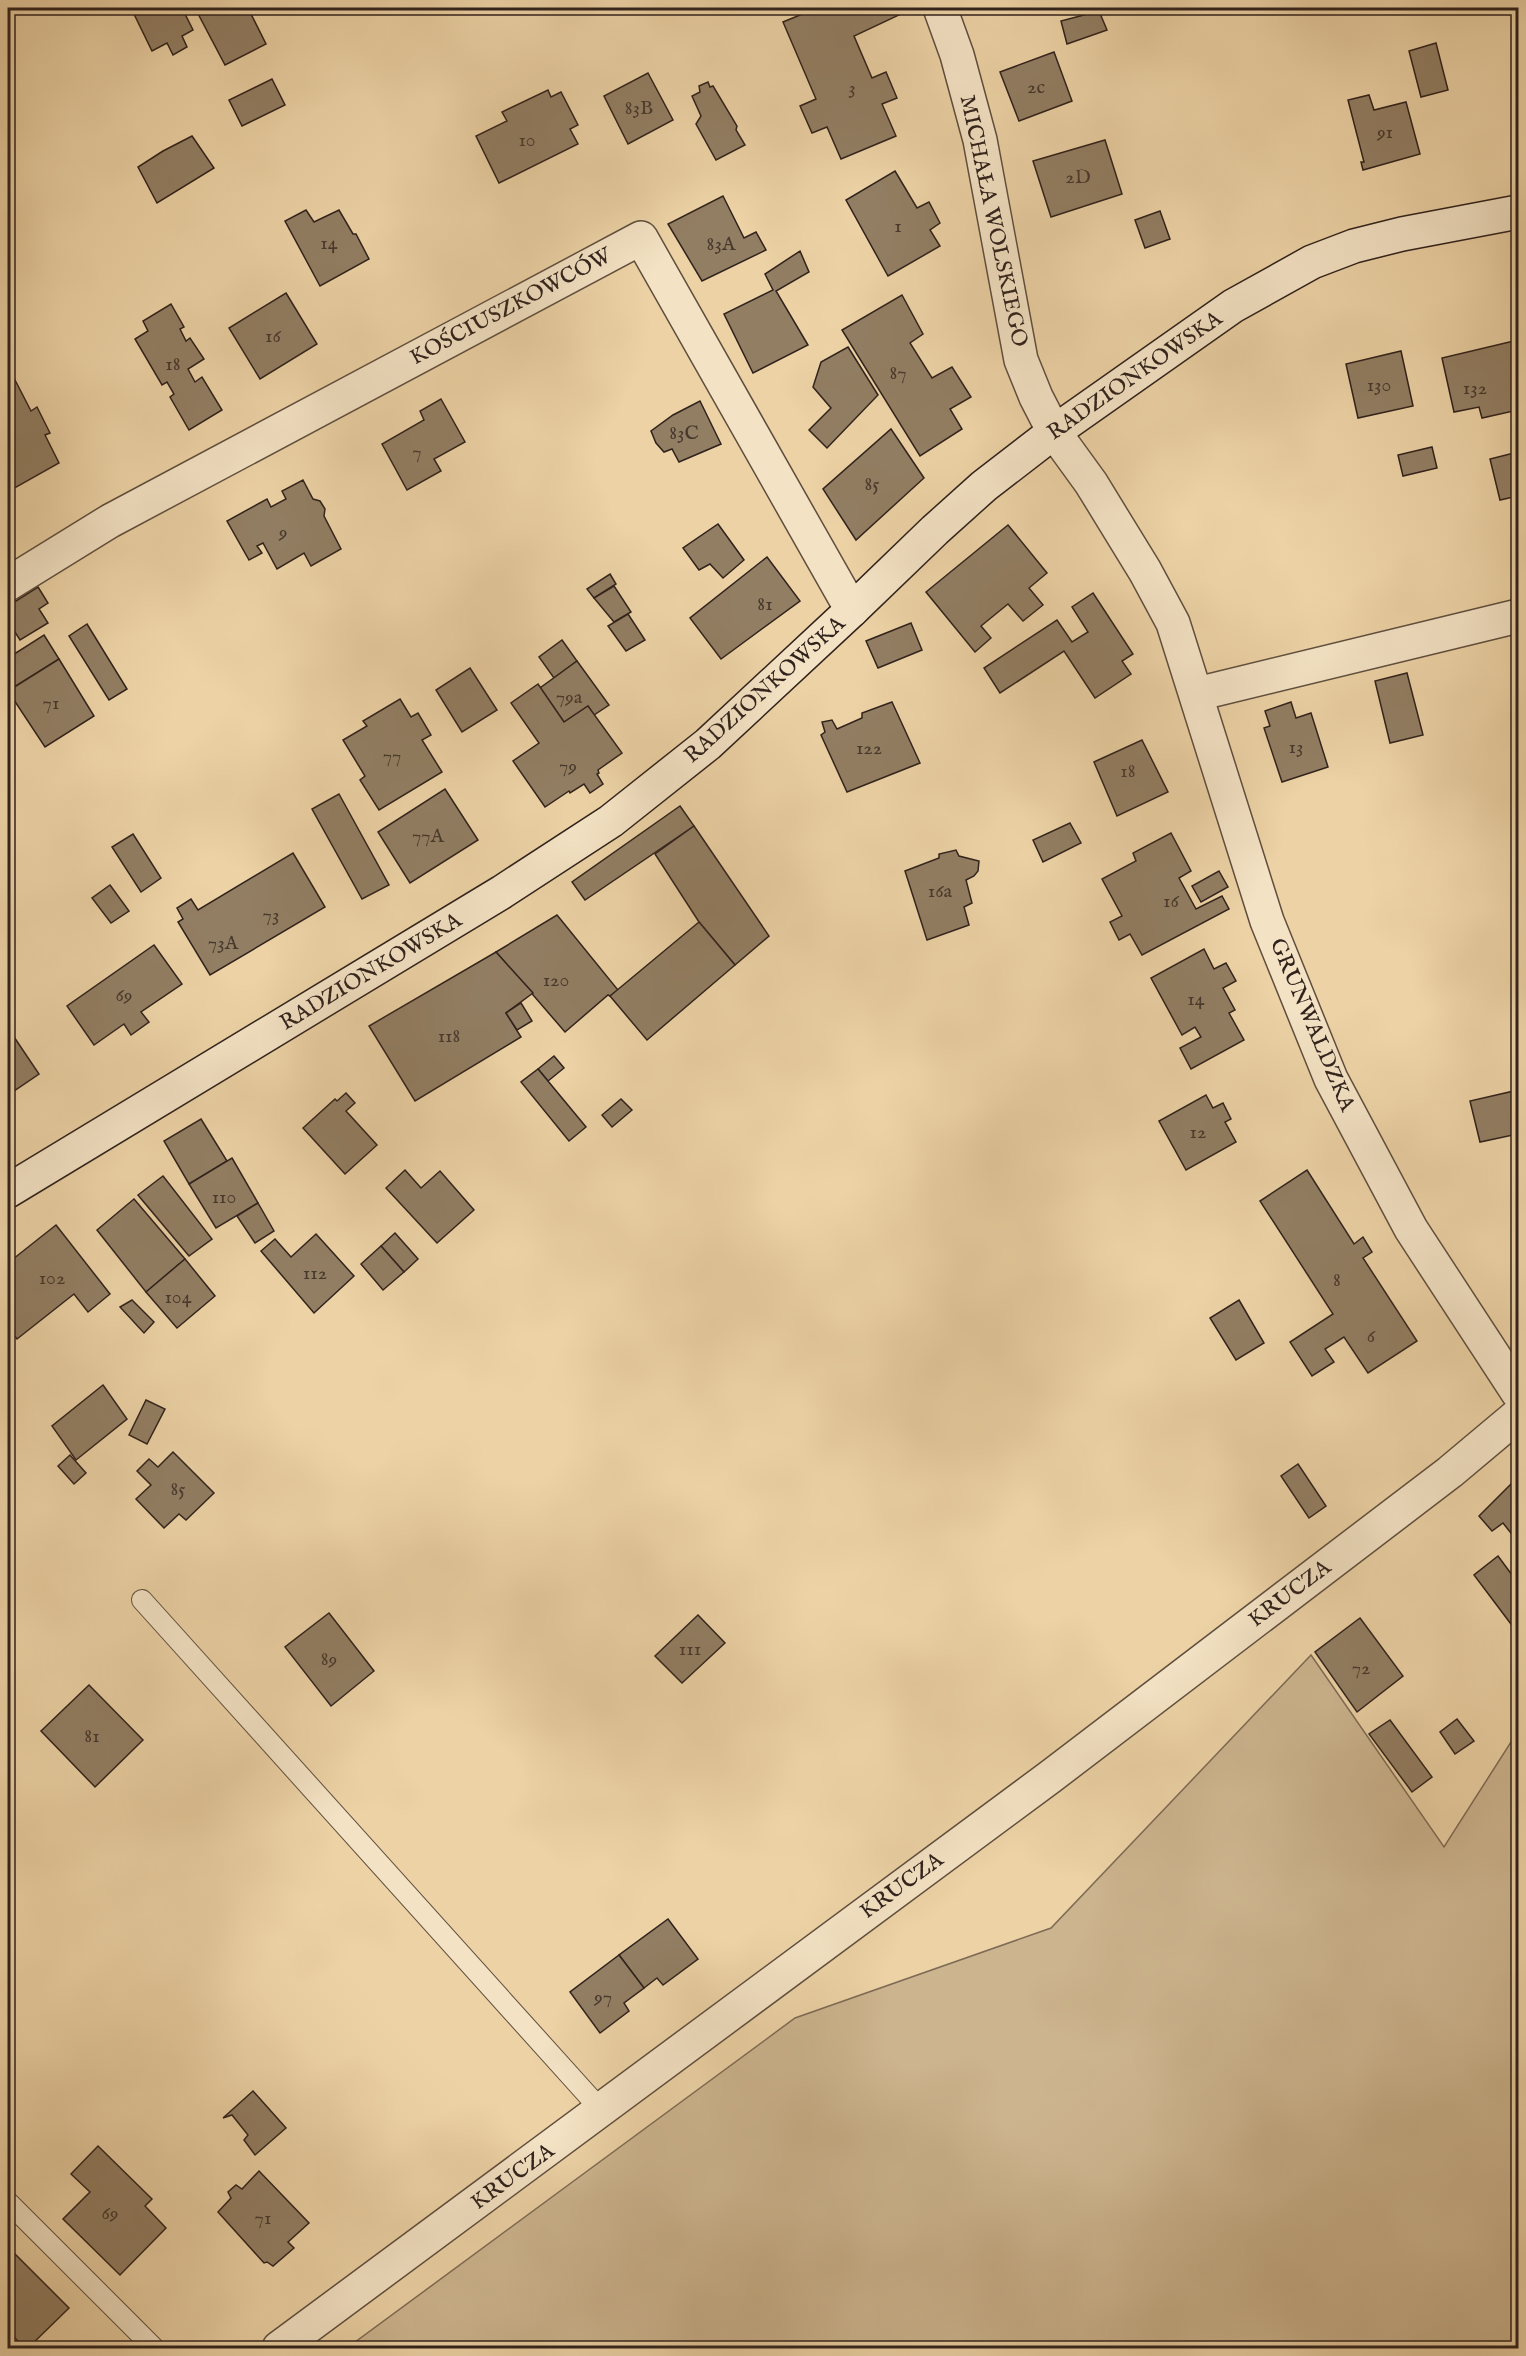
<svg xmlns="http://www.w3.org/2000/svg" width="1526" height="2356" font-family="'IM FELL English',serif">
<style>
.green{fill:#ccb48e;stroke:#7e6b55;stroke-width:1.5}
.building{fill:#927e63;stroke:#30221c;stroke-width:1.5}
.lines{fill:none;stroke-linecap:round;stroke-linejoin:round}
.lane-casing{stroke:#5f4e3e;stroke-width:22}
.street-casing{stroke:#5f4e3e;stroke-width:36}
.secondary-casing{stroke:#30221c;stroke-width:36}
.lane{stroke:#f3e2c4;stroke-width:20}
.street{stroke:#f3e2c4;stroke-width:33}
.secondary{stroke:#f3e2c4;stroke-width:33}
.labels{text-anchor:middle;dominant-baseline:central;stroke-width:4.5;stroke-linejoin:round;paint-order:stroke}
.number-label{font-size:20px;fill:#48392e}
.street-label{font-size:22px;fill:#30221c;stroke:#f3e2c4}
</style>
<rect width="100%" height="100%" fill="#ecd2a5"/>
<filter id="stains"><feTurbulence type="fractalNoise" baseFrequency=".00333" numOctaves="4"/><feColorMatrix values="0 0 0 0 .2 0 0 0 0 .09 0 0 0 0 .02 0 0 0 .5 -.17"/></filter>
<radialGradient id="worn" r=".72"><stop offset=".6" stop-color="#630" stop-opacity="0"/><stop offset="1" stop-color="#630" stop-opacity=".3"/></radialGradient>
<path class="green" d="M1311,1655L1444,1847L1518,1731V2348H347L795,2018L1051,1928Z"/>
<g class="building">
<path d="M131,8H182L193,30L182,36L187,47L173,55L167,43L152,51Z"/>
<path d="M195,8H259L260,9L251,14L266,44L225,65Z"/>
<path d="M817,8H839L841,13L854,8H896L899,15L854,36L872,78L886,72L897,98L882,104L896,136L841,159L827,127L812,133L800,106L816,99L783,22Z"/>
<path d="M1099,11L1107,30L1067,44L1061,21Z"/>
<path d="M1436,43L1448,90L1421,97L1409,51Z"/>
<path d="M1054,52L1072,101L1019,121L1000,72Z"/>
<path d="M648,73L673,120L628,144L604,96Z"/>
<path d="M272,79L285,105L242,126L229,100Z"/>
<path d="M708,82L710,87L713,86L737,126L736,130L745,145L716,160L696,124L701,116L692,96L700,92L699,86Z"/>
<path d="M548,90L551,97L561,92L578,125L570,129L578,144L499,183L476,136L507,121L502,112Z"/>
<path d="M1369,95L1374,110L1406,102L1420,154L1363,170L1361,162H1364L1348,100Z"/>
<path d="M192,136L214,168L157,203L138,167L163,151Z"/>
<path d="M1105,140L1122,194L1051,217L1033,161Z"/>
<path d="M895,171L917,208L929,202L940,223L930,230L940,246L888,276L846,200Z"/>
<path d="M723,196L744,238L756,232L766,250L702,281L668,224Z"/>
<path d="M306,210L314,222L339,210L353,234H356L369,259L320,286L285,221Z"/>
<path d="M1160,211L1170,239L1145,248L1135,220Z"/>
<path d="M800,251L809,272L776,291L808,345L753,373L724,314L773,290L765,274Z"/>
<path d="M286,293L317,344L260,379L229,328Z"/>
<path d="M902,295L923,334L910,343L932,378L952,367L971,397L950,409L962,429L920,456L842,330Z"/>
<path d="M171,304L184,327L180,329L186,341L190,338L204,359L188,369L195,382L202,377L222,410L189,430L170,397L174,394L167,382L162,385L135,339L148,331L143,321Z"/>
<path d="M1518,340V410L1482,418L1479,407L1454,412L1442,358Z"/>
<path d="M848,347L878,395L827,448L809,430L831,408L813,387L821,362Z"/>
<path d="M1401,351L1413,406L1358,418L1346,364Z"/>
<path d="M14,378L31,411L37,407L50,433L45,435L59,463L11,490L8,483V381Z"/>
<path d="M441,399L465,442L434,459L441,471L407,490L382,444L424,420L420,411Z"/>
<path d="M700,401L721,444L679,462L672,449L664,452L656,443L651,431L673,415Z"/>
<path d="M891,429L924,478L856,540L823,489Z"/>
<path d="M1432,447L1437,468L1403,476L1398,455Z"/>
<path d="M1518,452V496L1500,500L1490,459Z"/>
<path d="M303,480L313,499L320,501L325,509L324,516L341,549L311,566L304,553L277,569L263,543L257,546L262,553L249,560L227,521L267,499L271,507L286,499L282,491Z"/>
<path d="M718,524L744,560L723,578L710,564L699,570L683,548Z"/>
<path d="M1008,525L1047,573L1029,588L1043,605L1023,621L1008,604L981,626L991,638L975,652L926,592Z"/>
<path d="M767,557L800,601L721,659L690,618Z"/>
<path d="M610,574L616,584L594,598L587,589Z"/>
<path d="M614,586L631,612L614,622L594,598Z"/>
<path d="M38,587L48,603L39,609L48,623L20,640L8,621V606Z"/>
<path d="M1093,593L1133,654L1122,661L1131,674L1095,698L1064,651L1000,693L984,668L1057,620L1072,642L1088,632L1072,607Z"/>
<path d="M628,614L645,640L626,651L608,626Z"/>
<path d="M911,623L922,650L878,668L866,641Z"/>
<path d="M87,624L127,689L109,700L69,636Z"/>
<path d="M44,635L59,659L8,691V658Z"/>
<path d="M562,640L577,661L554,678L539,657Z"/>
<path d="M59,659L94,716L45,747L8,691Z"/>
<path d="M577,661L609,705L594,715L588,706L564,722L540,688Z"/>
<path d="M470,668L497,710L462,732L436,690Z"/>
<path d="M1407,673L1423,735L1390,743L1375,681Z"/>
<path d="M538,684L564,722L588,706L622,753L598,770L599,773L597,774L603,784L590,793L584,784L570,793L569,791L545,807L513,761L539,743L511,703Z"/>
<path d="M400,699L411,717L418,713L431,735L422,740L442,772L379,810L360,780L365,776L343,740L367,726L363,721Z"/>
<path d="M892,702L920,763L847,792L821,735L825,732L822,722L832,720L837,729L862,718V713Z"/>
<path d="M1291,702L1296,718L1311,713L1328,767L1282,782L1264,728L1270,726L1265,711Z"/>
<path d="M1142,740L1168,792L1117,816L1094,762Z"/>
<path d="M445,789L478,840L410,883L378,832Z"/>
<path d="M339,794L389,885L362,899L312,809Z"/>
<path d="M680,806L694,826L585,900L572,882Z"/>
<path d="M1070,823L1081,843L1043,862L1033,840Z"/>
<path d="M694,826L769,936L735,965L699,922L655,854Z"/>
<path d="M1171,833L1191,871L1179,878L1196,909L1222,896L1229,909L1142,955L1130,934L1119,940L1110,922L1122,916L1102,879L1136,861L1133,853Z"/>
<path d="M133,834L161,878L141,892L112,847Z"/>
<path d="M956,850L959,856L979,861L978,871L974,876L966,880L972,903L964,907L969,925L927,940L905,871L939,858V854Z"/>
<path d="M293,853L325,907L210,975L178,922L183,919L177,908L191,899L198,910Z"/>
<path d="M1219,871L1228,887L1201,902L1192,886Z"/>
<path d="M110,885L129,911L111,923L92,898Z"/>
<path d="M557,915L618,990L610,996L608,995L565,1032L496,952Z"/>
<path d="M699,922L735,965L647,1040L610,996Z"/>
<path d="M154,945L182,984L141,1012L149,1022L131,1035L124,1024L94,1045L67,1006Z"/>
<path d="M1204,949L1214,969L1226,963L1236,981L1223,988L1235,1010L1229,1013L1244,1040L1191,1069L1180,1048L1201,1037L1195,1027L1182,1035L1151,978Z"/>
<path d="M496,952L533,993L506,1013L521,1037L415,1101L369,1026Z"/>
<path d="M521,1003L532,1021L517,1030L506,1013Z"/>
<path d="M8,1028L39,1074L8,1095Z"/>
<path d="M554,1056L564,1068L548,1081L538,1069Z"/>
<path d="M538,1069L586,1127L569,1141L521,1082Z"/>
<path d="M1518,1090V1134L1480,1142L1470,1101Z"/>
<path d="M346,1093L355,1103L346,1111L377,1145L345,1174L303,1128L335,1099L337,1101Z"/>
<path d="M1206,1095L1213,1108L1223,1103L1231,1119L1225,1122L1236,1142L1186,1170L1159,1121Z"/>
<path d="M621,1099L632,1110L612,1127L602,1115Z"/>
<path d="M201,1119L227,1161L189,1184L164,1141Z"/>
<path d="M232,1158L258,1203L216,1228L189,1184Z"/>
<path d="M405,1170L421,1188L440,1171L474,1210L437,1243L386,1188Z"/>
<path d="M1307,1170L1354,1244L1363,1237L1372,1252L1363,1258L1417,1341L1368,1373L1344,1337L1325,1349L1334,1362L1312,1376L1290,1342L1333,1314L1260,1201Z"/>
<path d="M163,1176L212,1239L189,1256L138,1195Z"/>
<path d="M134,1199L185,1259L146,1292L97,1230Z"/>
<path d="M258,1203L274,1231L255,1243L237,1216Z"/>
<path d="M56,1225L110,1294L88,1312L74,1294L17,1339L8,1327V1263Z"/>
<path d="M395,1233L418,1259L404,1272L381,1246Z"/>
<path d="M316,1234L354,1276L314,1313L261,1251L275,1239L291,1257Z"/>
<path d="M381,1246L404,1272L383,1290L361,1264Z"/>
<path d="M185,1259L215,1296L177,1328L146,1292Z"/>
<path d="M132,1300L154,1322L144,1333L120,1307Z"/>
<path d="M1239,1300L1264,1343L1236,1360L1210,1318Z"/>
<path d="M103,1385L127,1419L76,1460L52,1426Z"/>
<path d="M146,1400L165,1409L147,1444L129,1435Z"/>
<path d="M173,1452L214,1493L186,1520L179,1514L164,1528L136,1499L151,1485L137,1471L149,1459L158,1467Z"/>
<path d="M70,1455L86,1473L74,1484L58,1466Z"/>
<path d="M1298,1464L1326,1506L1309,1518L1281,1476Z"/>
<path d="M1518,1477V1542L1503,1523L1492,1531L1479,1516Z"/>
<path d="M1498,1556L1518,1583V1624L1514,1628L1474,1575Z"/>
<path d="M329,1613L374,1671L331,1706L285,1647Z"/>
<path d="M698,1615L725,1643L682,1683L655,1656Z"/>
<path d="M1360,1618L1403,1676L1357,1712L1315,1652Z"/>
<path d="M89,1685L143,1740L95,1787L41,1731Z"/>
<path d="M1457,1719L1474,1741L1455,1754L1440,1732Z"/>
<path d="M1390,1720L1432,1777L1412,1792L1369,1734Z"/>
<path d="M668,1919L698,1959L663,1985L657,1978L644,1988L619,1955Z"/>
<path d="M619,1955L644,1988L624,2003L629,2011L600,2033L570,1992Z"/>
<path d="M253,2091L286,2128L255,2155L244,2140L248,2135L232,2115L223,2118Z"/>
<path d="M98,2146L152,2199L145,2206L166,2228L120,2275L63,2219L90,2192L71,2174Z"/>
<path d="M259,2171L309,2223L288,2242L294,2248L273,2266L267,2262L264,2263L218,2212L231,2198L228,2192L236,2185L242,2189Z"/>
<path d="M8,2247L69,2308L28,2348H25L8,2331Z"/>
</g>
<g class="lines">
<g class="lane-casing">
<g id="lane">
<path d="M142,1600L602,2111"/>
<path d="M8,2202L154,2348"/>
</g>
</g>
<g class="street-casing">
<g id="street">
<path d="M940,8L957,55L980,140L1021,360L1036,397L1054,432L1091,483L1145,571L1173,623L1267,921L1331,1079L1411,1229L1518,1393"/>
<path d="M8,584L110,521L641,238L852,610"/>
<path d="M1197,694L1518,616"/>
<path d="M279,2348L1050,1777L1450,1472L1518,1415"/>
</g>
</g>
<g class="secondary-casing">
<path id="secondary" d="M8,1191L502,892L611,821L708,744L852,610L935,530L984,486L1054,432L1233,306L1312,262L1354,246L1402,234L1518,212"/>
</g>
<use href="#lane" class="lane"/>
<use href="#street" class="street"/>
<use href="#secondary" class="secondary"/>
</g>
<g class="labels">
<g class="number-label">
<text x="1036" y="87">2c</text>
<text x="852" y="88">3</text>
<text x="639" y="108">83B</text>
<text x="1385" y="132">91</text>
<text x="527" y="140">10</text>
<text x="1078" y="177">2D</text>
<text x="898" y="226">1</text>
<text x="329" y="243">14</text>
<text x="721" y="244">83A</text>
<text x="273" y="336">16</text>
<text x="173" y="364">18</text>
<text x="898" y="373">87</text>
<text x="1379" y="385">130</text>
<text x="1475" y="388">132</text>
<text x="684" y="433">83C</text>
<text x="417" y="452">7</text>
<text x="872" y="484">85</text>
<text x="283" y="532">9</text>
<text x="765" y="604">81</text>
<text x="569" y="697">79a</text>
<text x="51" y="703">71</text>
<text x="1296" y="747">13</text>
<text x="869" y="748">122</text>
<text x="392" y="756">77</text>
<text x="568" y="766">79</text>
<text x="1128" y="771">18</text>
<text x="428" y="836">77A</text>
<text x="940" y="891">16a</text>
<text x="1171" y="901">16</text>
<text x="271" y="915">73</text>
<text x="223" y="943">73A</text>
<text x="556" y="980">120</text>
<text x="124" y="995">69</text>
<text x="1196" y="999">14</text>
<text x="449" y="1036">118</text>
<text x="1198" y="1132">12</text>
<text x="224" y="1197">110</text>
<text x="315" y="1273">112</text>
<text x="52" y="1278">102</text>
<text x="1337" y="1280">8</text>
<text x="178" y="1297">104</text>
<text x="1371" y="1336">6</text>
<text x="178" y="1489">85</text>
<text x="690" y="1649">111</text>
<text x="329" y="1659">89</text>
<text x="1361" y="1668">72</text>
<text x="92" y="1736">81</text>
<text x="603" y="1997">97</text>
<text x="110" y="2213">69</text>
<text x="263" y="2218">71</text>
</g>
<g class="street-label">
<text transform="translate(993 221) rotate(78)">MICHAŁA WOLSKIEGO</text>
<text transform="translate(511 307) rotate(-28)">KOŚCIUSZKOWCÓW</text>
<text transform="translate(1135 376) rotate(-35)">RADZIONKOWSKA</text>
<text transform="translate(765 690) rotate(-42)">RADZIONKOWSKA</text>
<text transform="translate(371 972) rotate(-31)">RADZIONKOWSKA</text>
<text transform="translate(1312 1025) rotate(67)">GRUNWALDZKA</text>
<text transform="translate(1290 1594) rotate(-37)">KRUCZA</text>
<text transform="translate(902 1886) rotate(-36)">KRUCZA</text>
<text transform="translate(513 2177) rotate(-36)">KRUCZA</text>
</g>
</g>
<rect width="1526" height="2356" fill="none" stroke="#ecd2a5" stroke-width="30"/>
<rect x="9" y="9" width="1508" height="2338" fill="none" stroke="#30221c" stroke-width="3"/>
<rect x="15" y="15" width="1496" height="2326" fill="none" stroke="#30221c" stroke-width="1.5"/>
<rect width="100%" height="100%" filter="url(#stains)"/>
<rect width="100%" height="100%" fill="url(#worn)"/>
</svg>
